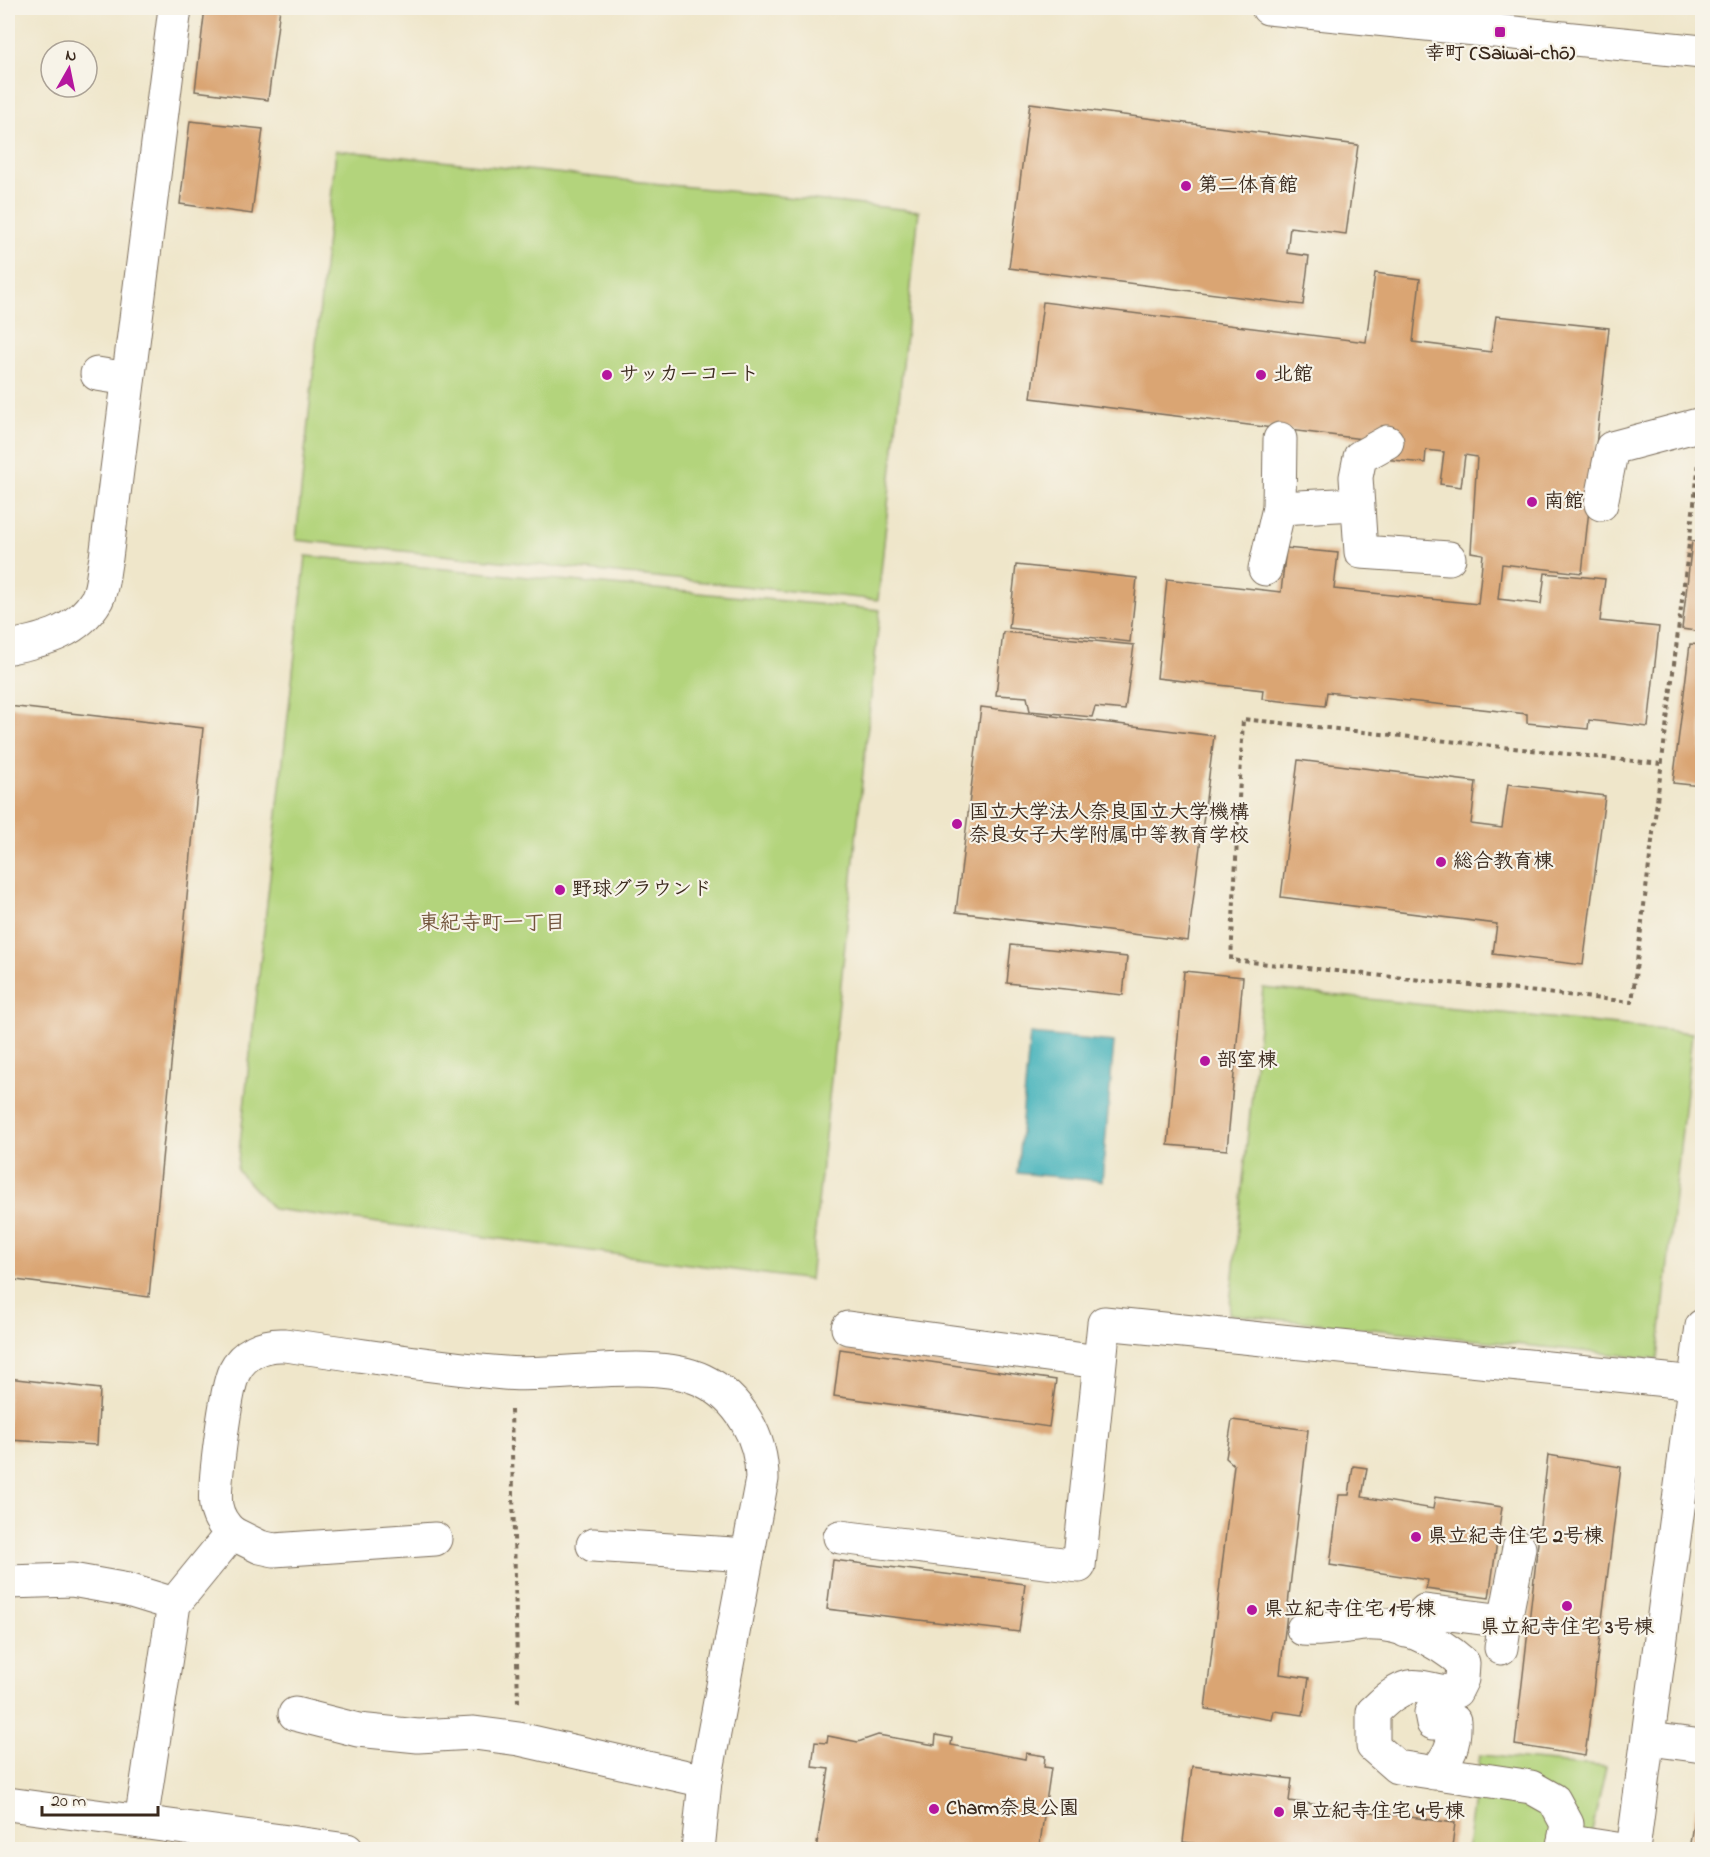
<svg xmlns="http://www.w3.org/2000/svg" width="1710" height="1857" font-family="'Indie Flower','Klee One',sans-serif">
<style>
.green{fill:#b3d47c;stroke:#777f4d;stroke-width:1.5}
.water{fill:#41b1ba;stroke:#3e6e6c;stroke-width:1.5}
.building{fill:#daa573}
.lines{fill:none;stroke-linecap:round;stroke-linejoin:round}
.minor-casing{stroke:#7a6c5a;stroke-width:35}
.path{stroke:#7a6c5a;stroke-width:4;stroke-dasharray:4.5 4.5;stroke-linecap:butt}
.minor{stroke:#fff;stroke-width:33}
.poi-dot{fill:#b5179e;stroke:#f7f3e8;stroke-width:2}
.labels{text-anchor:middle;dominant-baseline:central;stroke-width:4.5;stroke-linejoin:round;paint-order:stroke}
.poi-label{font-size:20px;font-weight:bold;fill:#3b2a1e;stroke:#f7f3e8;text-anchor:start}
.neighbourhood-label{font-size:21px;font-weight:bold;fill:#73553c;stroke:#f7f3e8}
</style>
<rect width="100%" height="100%" fill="#f7f3e8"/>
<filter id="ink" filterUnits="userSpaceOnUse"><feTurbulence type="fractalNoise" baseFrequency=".0167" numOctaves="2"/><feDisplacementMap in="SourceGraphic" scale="12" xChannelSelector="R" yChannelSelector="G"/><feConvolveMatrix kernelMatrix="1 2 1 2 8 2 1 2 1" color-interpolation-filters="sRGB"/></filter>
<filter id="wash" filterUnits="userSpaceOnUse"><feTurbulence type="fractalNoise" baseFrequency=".008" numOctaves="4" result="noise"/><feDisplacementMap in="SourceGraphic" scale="24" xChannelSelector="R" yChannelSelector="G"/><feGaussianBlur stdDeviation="1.35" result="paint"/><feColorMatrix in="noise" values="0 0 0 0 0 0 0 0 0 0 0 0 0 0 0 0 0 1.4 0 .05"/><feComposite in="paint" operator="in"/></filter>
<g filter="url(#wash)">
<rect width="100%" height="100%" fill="#efe6ca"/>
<g class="green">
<path d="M336,150L919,211L878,600L296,540Z"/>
<path d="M306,556L880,610L810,1280L273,1209L237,1170Z"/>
<path d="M1263,988L1692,1033L1658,1359L1229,1314Z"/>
<path d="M1480,1755L1606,1767L1588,1849L1467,1850Z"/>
</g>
<path class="water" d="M1030,1034L1114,1042L1102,1181L1017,1173Z"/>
<g id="blocks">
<g class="building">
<path d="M205,8H280L268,100L195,91Z"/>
<path d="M1030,103L1358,145L1346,234L1290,227L1287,253L1309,256L1303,305L1009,268Z"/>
<path d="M190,121L263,129L252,214L180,204Z"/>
<path d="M1375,273L1420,279L1413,342L1491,352L1496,316L1609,328L1582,573L1502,564L1498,599L1541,604L1545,573L1605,579L1600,621L1659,627L1648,727L1589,720L1588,729L1527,723V714L1327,692L1325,706L1262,699L1263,690L1157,678L1167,579L1281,592L1286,548L1338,553L1334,589L1478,604L1483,554L1471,552L1477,457L1465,455L1461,487L1440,484L1444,452L1426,450L1425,463L1360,457L1387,442L1031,398L1043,302L1366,342Z"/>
<path d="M1692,541L1702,543V632L1682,629Z"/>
<path d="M1016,565L1137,578L1130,642L1009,628Z"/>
<path d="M1003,632L1134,645L1125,710L1095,707L1092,717L1030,711L1027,697L996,695Z"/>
<path d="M1690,644L1702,645L1701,786L1673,783Z"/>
<path d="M8,706L203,728L149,1297L8,1279Z"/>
<path d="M981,707L1214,736L1188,941L956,912Z"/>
<path d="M1298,760L1476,782L1471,824L1502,828L1508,784L1605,796L1583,965L1493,954L1497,924L1281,897Z"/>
<path d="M1011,945L1127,957L1123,995L1007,983Z"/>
<path d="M1184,971L1243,977L1227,1150L1168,1145Z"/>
<path d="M840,1349L1056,1380L1049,1427L834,1396Z"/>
<path d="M8,1378L100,1389L97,1445L8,1440Z"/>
<path d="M1232,1420L1308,1430L1280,1674L1309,1678L1303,1715L1274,1711L1272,1720L1205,1709L1234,1465L1226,1458Z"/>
<path d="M1548,1455L1621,1467L1585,1756L1515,1745Z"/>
<path d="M1353,1466L1367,1468L1362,1497L1433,1509L1435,1497L1502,1507L1489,1598L1426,1589L1428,1580L1330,1565L1339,1495H1349Z"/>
<path d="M833,1560L1025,1584L1019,1632L827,1609Z"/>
<path d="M878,1735L935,1745L936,1735L952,1738L951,1745L1025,1759L1026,1753L1045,1756L1044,1767L1051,1768L1039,1850H816L829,1769L812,1767L815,1742L827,1743L828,1736L858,1742Z"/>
<path d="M1192,1766L1292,1779L1289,1801L1455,1823L1452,1847L1462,1850H1243L1183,1842Z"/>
<path d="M1696,1805L1702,1806V1850H1689Z"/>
</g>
</g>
</g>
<g filter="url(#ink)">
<use href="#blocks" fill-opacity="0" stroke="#7a6c5a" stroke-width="1.5"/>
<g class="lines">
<g class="minor-casing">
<g id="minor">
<path d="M1268,8L1702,52"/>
<path d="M97,374L128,379"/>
<path d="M1387,442L1360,457L1356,477L1361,552L1449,558"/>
<path d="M1601,504L1612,448L1702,424"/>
<path d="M1279,508L1357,504"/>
<path d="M1265,569L1279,508L1280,439"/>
<path d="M10,647C45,640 78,632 97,599C103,588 103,570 106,558L175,8"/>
<path d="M848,1328L1099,1362"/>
<path d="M232,1533L260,1547L274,1550L435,1539"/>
<path d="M840,1537L1079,1566L1104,1323L1696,1383"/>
<path d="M593,1545L748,1555"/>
<path d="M8,1582L72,1580L128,1590L174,1604"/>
<path d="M1303,1629C1324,1631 1343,1626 1364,1624C1401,1622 1437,1640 1463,1663L1462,1679L1456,1691C1440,1695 1424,1684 1409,1687C1394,1691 1384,1702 1373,1712V1746L1397,1767L1531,1787L1554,1800L1567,1824L1564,1841"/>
<path d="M1406,1631L1425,1611L1505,1621L1519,1548"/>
<path d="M1501,1648L1505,1621"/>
<path d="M295,1714L358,1730L418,1736L474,1733L519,1739L705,1781"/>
<path d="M1650,1739L1702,1746"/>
<path d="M1434,1773C1450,1756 1455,1744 1454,1721L1433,1723L1431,1713L1446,1694"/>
<path d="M8,1804L347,1850"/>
<path d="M141,1822L174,1604L232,1533C224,1526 218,1517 216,1506C213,1487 226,1389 234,1372C243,1353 264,1344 284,1345C357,1354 431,1367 504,1373C560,1378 655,1357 702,1380C740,1398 762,1438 762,1479L705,1781L698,1850"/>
<path d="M1562,1850L1564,1841L1623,1850"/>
<path d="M1633,1850L1702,1326"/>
</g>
</g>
<g class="path">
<path d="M1661,764L1243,719L1231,960L1632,1002L1699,463"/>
<path d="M511,1410L518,1703"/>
</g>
<use href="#minor" class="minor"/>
</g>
</g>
<g class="poi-dot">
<rect x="1494" y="26" width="12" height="12" rx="3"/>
<circle cx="1186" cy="186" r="6"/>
<circle cx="607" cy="375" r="6"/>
<circle cx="1261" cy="375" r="6"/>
<circle cx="1532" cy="502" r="6"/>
<circle cx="957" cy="824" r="6"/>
<circle cx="1441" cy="862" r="6"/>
<circle cx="560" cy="890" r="6"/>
<circle cx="1205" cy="1061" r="6"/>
<circle cx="1416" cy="1537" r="6"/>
<circle cx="1567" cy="1606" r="6"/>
<circle cx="1252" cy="1610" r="6"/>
<circle cx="934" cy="1809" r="6"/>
<circle cx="1279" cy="1812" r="6"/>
</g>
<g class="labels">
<g class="poi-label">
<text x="1500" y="54" text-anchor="middle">幸町 (Saiwai-chō)</text>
<text x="1198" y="186">第二体育館</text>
<text x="619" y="375">サッカーコート</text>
<text x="1273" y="375">北館</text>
<text x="1544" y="502">南館</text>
<text x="969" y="813">国立大学法人奈良国立大学機構<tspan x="969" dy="23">奈良女子大学附属中等教育学校</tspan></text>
<text x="1453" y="862">総合教育棟</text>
<text x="572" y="890">野球グラウンド</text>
<text x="1217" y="1061">部室棟</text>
<text x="1428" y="1537">県立紀寺住宅 2号棟</text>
<text x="1264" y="1610">県立紀寺住宅 1号棟</text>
<text x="1567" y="1628" text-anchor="middle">県立紀寺住宅 3号棟</text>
<text x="946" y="1809">Charm奈良公園</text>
<text x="1291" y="1812">県立紀寺住宅 4号棟</text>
</g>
<g class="neighbourhood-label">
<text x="492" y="924">東紀寺町一丁目</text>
</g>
</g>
<rect width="1710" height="1857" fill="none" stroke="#f7f3e8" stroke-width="30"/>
<g transform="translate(69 69) rotate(9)"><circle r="28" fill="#f7f3e8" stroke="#aca397" stroke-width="1.5"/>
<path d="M0-4.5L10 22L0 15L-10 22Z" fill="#b5179e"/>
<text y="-9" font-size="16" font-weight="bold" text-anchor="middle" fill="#3b2a1e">N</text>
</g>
<path d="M42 1806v9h116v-9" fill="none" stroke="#3b2a1e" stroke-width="3"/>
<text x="51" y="1806" font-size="18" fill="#3b2a1e" stroke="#f7f3e8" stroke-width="4.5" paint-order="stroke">20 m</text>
</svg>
